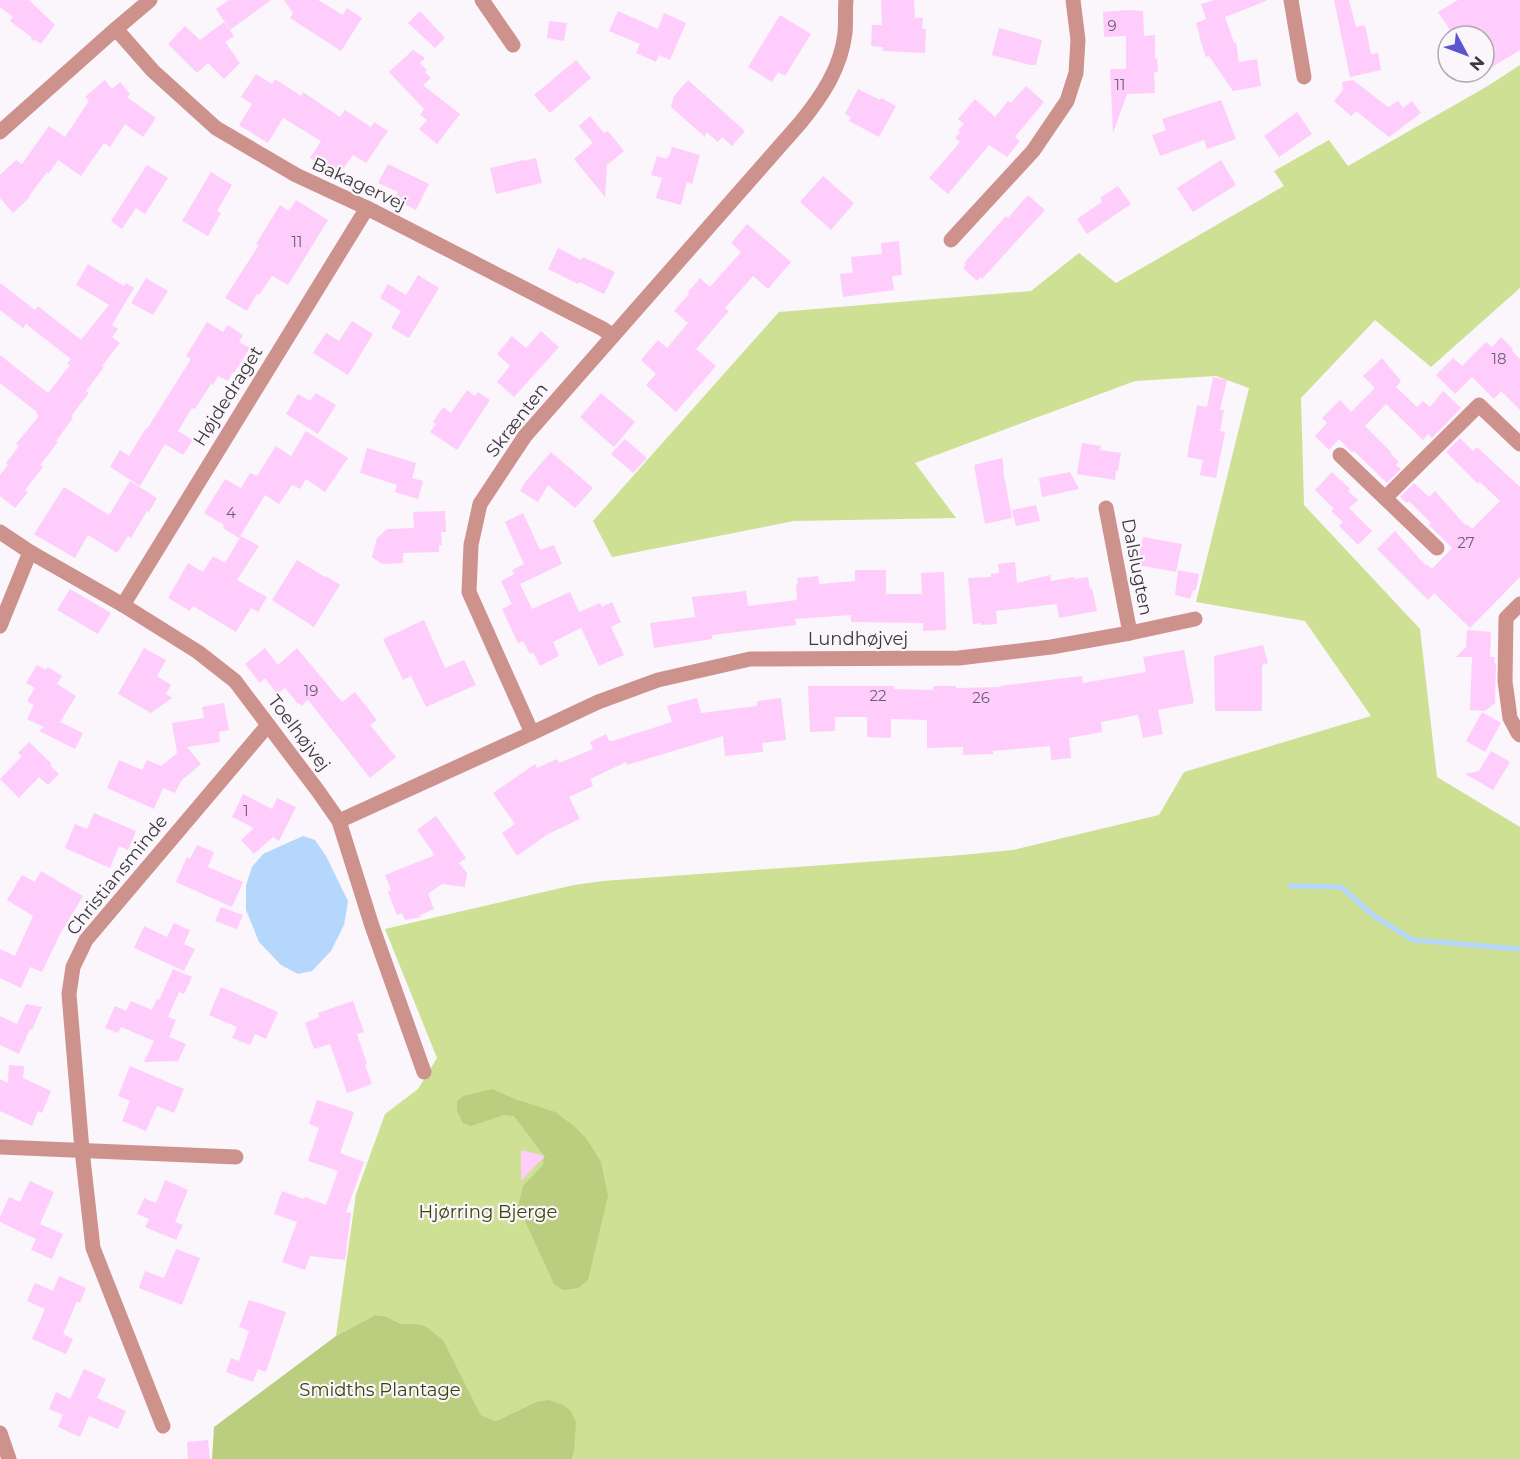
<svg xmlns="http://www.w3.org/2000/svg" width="1520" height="1459" font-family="Montserrat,sans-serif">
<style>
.green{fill:#cde093}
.forest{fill:#bbce7f}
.water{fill:#b6d7fc}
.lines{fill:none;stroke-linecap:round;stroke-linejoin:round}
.stream{stroke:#b6d7fc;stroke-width:5}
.building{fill:#fecdfc}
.minor{stroke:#ce928d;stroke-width:15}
.labels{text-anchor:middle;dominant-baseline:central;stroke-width:4.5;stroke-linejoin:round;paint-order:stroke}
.number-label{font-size:15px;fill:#6c5f6d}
.street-label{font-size:18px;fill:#3c3a3d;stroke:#faf6fc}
.park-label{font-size:18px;fill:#3a4408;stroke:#faf6fc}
</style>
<rect width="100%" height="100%" fill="#faf6fc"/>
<path class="green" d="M1520,65V288L1431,367L1375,320L1301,398L1304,505L1420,629L1437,777L1520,827V1459H572L574,1452L536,1402L496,1421L481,1415L444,1341L417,1324H401L385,1316L375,1315L336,1336L356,1194L385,1114L418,1089L437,1058L385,929L574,885L603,881L962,855L1013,850L1159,815L1184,772L1371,716L1305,621L1196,602L1249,388L1216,376L1135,381L915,463L956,518L794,521L612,557L593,521L779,312L1031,291L1079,253L1116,283L1284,186L1274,171L1329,140L1348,166L1486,87Z"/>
<g class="forest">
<path d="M492,1089L515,1099L555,1112L574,1126L586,1138L601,1162L608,1196L588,1280L578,1288L563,1290L554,1284L518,1206L523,1186L543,1165L544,1156L514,1116L504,1115L471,1126L463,1123L457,1111V1101L463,1096Z"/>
<path d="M375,1315L385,1316L401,1324H417L425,1326L444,1341L481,1415L496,1421L536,1402L549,1400L563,1405L571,1411L576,1422L574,1452L572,1459H212L214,1427L336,1336Z"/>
</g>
<path class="water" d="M303,836L315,840L326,856L348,901L344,925L331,951L312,971L298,974L281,965L259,942L246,910V885L252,867L263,854Z"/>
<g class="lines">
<path class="stream" d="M1290,886L1341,887L1374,916L1413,940L1520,949"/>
</g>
<g class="building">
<path d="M0,0H29L55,25L41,44L35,40L32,41L31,37L10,21L13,17L0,7Z"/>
<path d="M229,0H271L230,30L216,9Z"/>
<path d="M284,0H318L343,15L347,8L362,18L341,51L290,18L293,13Z"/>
<path d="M881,0H914L915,18H923L922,29H926L925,53L883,51V47L871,46L872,25H882Z"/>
<path d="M1214,0H1266V1L1225,17L1234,43L1236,42L1239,62L1257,59L1261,86L1233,91L1209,56L1206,57L1199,36H1200L1196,23L1206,19L1201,4Z"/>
<path d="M1334,0H1349L1356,27L1365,25L1371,54L1378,53L1381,70L1350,77Z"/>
<path d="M1458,0H1520V50L1484,72V36H1454L1438,12Z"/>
<path d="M1128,10L1143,11L1144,36L1155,35V58H1157L1158,72H1154L1155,93L1127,94L1113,133L1110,69H1126V36L1104,37L1103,12Z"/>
<path d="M420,11L445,38L435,48L408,23Z"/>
<path d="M618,11L658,29L664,13L686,23L670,60L659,55L656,62L636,53L640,44L609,31Z"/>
<path d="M780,15L811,34L785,76L778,72L772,82L748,67Z"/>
<path d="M549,21L567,23L564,41L547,38Z"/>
<path d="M224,22L234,36L225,42L240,63L224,79L208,63L197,73L168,44L185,26L200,40Z"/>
<path d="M999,28L1042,40L1036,65H1030L992,55Z"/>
<path d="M413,50L425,58L420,63L427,70L425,72L431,78L423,85L460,114L437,144L419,129L427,120L420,115L424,109L389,72Z"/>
<path d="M576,60L591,78L550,113L534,95Z"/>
<path d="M256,74L272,84L275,79L301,96L303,92L340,117L345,110L371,127L374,122L388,131L366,163L353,155L338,176L310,158L321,141L283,118L268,143L239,125L252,104L241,97Z"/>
<path d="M105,80L112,89L120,82L130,94L127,97L156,118L143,137L125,124L110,147L104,143L81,176L58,160L49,173L47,172L29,196L30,197L13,213L0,198V175L16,160L22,164L49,126L65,137L89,101L85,97Z"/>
<path d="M688,80L745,131L732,146L722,137L718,142L706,132L705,137L671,107L674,96Z"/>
<path d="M1353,80L1388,107L1398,101L1403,108L1412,101L1421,113L1389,137L1356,111L1351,116L1334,101L1343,90L1342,82Z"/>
<path d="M1026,86L1044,102L1015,137L1020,141L1007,157L989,145L948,194L929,178L960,142L955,138L960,132L958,130L964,124L958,119L975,99L995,117L1008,101L1011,103Z"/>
<path d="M858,89L880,100L881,98L896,106L879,137L849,121L851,117L845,114Z"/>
<path d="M1221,100L1236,139L1207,149L1204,140L1160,156L1152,135L1166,130L1162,119Z"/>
<path d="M1297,112L1312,134L1279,157L1264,136Z"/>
<path d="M590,116L604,133L608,131L624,151L607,165L605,197L574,159L593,143L579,126Z"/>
<path d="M672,147L700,155L692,184L687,182L681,205L656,198L662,178L651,175L657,156L667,159L668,156L669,157Z"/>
<path d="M536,158L542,183L496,194L490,168L523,160V161Z"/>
<path d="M1221,160L1236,185L1193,212L1177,188Z"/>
<path d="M388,164L429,184L416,210L394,199L398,192L378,183Z"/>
<path d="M147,165L168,178L145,214L136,208L122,229L111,221Z"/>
<path d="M211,172L232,185L217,211L221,213L208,236L182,221Z"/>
<path d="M823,176L854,203L831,230L800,202Z"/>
<path d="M1118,186L1131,204L1087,234L1077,219L1102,202L1100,198Z"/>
<path d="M1028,195L1045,210L982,279L980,277L977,281L963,268L966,265L964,263L1006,216L1008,218Z"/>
<path d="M296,200L328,220L288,285L272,276L259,295L257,294L247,311L225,298L259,245L256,244L280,205L289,211Z"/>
<path d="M747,224L791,262L768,289L753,276L725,308L729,311L696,349L716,366L676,412L646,385L656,374L641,360L658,340L667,348L688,323L674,311L689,294L688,292L700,278L710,287L741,252L731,243Z"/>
<path d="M899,241L902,275L892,276L894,290L843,297L840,274L853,273L851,257L882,254L881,243Z"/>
<path d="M558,248L581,260L583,257L615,272L604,294L579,282L578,284L548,269Z"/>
<path d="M88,264L124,286L126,283L134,288L112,325L118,329L112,337L120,343L102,366L104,367L86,391L89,393L71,416L73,418L56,441L58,442L40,465L43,467L25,490L28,492L15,508L0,496V475L8,465L6,463L19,446L16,444L39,416L36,413L37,412L0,383V355L48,393L70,365L67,364L71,359L26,324L23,328L0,310V283L35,310L38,306L81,340L109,305L76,285Z"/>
<path d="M418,275L439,288L409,338L391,328L401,311L380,298L388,284L406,295Z"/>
<path d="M146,278L168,291L153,315L131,303Z"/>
<path d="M352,321L373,334L348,375L313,353L326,333L339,341Z"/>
<path d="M207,322L223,332L228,325L243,335L239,342L250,348L234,373L233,372L228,381L218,376L213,385L211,384L195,409L192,408L178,431L193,440L183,455L165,444L140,486L110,467L120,450L129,456L146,428L147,429L191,359L186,356Z"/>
<path d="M541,331L559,347L514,397L497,382L510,366L497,354L512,336L526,348Z"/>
<path d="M1501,337L1513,349L1512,351L1520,359V410L1501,391L1494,399L1472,377L1455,394L1436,375L1453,358L1462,366L1486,342L1492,347Z"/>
<path d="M1382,358L1401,381L1396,387L1417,407L1423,401L1430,407L1443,391L1461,408L1432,438L1428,434L1423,440L1386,404L1365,426L1391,452L1390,453L1399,462L1396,465L1401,469L1387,483L1354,451L1352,452L1339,439L1329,450L1315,436L1327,423L1322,418L1340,400L1351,412L1375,388L1363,376Z"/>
<path d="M1213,377L1227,380L1220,410H1224L1220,431L1225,432L1216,478L1200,475L1203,460L1187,457L1197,405L1207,407Z"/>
<path d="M467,390L475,396L478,392L490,400L457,450L430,432L436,424L433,422L443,407L451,413Z"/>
<path d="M316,393L336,405L318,434L286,414L298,394L310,401Z"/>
<path d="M601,393L635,422L614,447L580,417Z"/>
<path d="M306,431L348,458L325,492L306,479L300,489L292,485L279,504L265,495L239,538L223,528L224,525L204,513L225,479L241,488L250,473L257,476L276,446L291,456Z"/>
<path d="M1460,438L1473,451L1477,447L1520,487V577L1470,628L1434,593L1428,600L1377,549L1395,531L1425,565L1426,564L1432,569L1452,548L1429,525L1431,523L1409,501L1407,503L1400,497L1414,483L1429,497L1435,491L1465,525L1467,524L1472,529L1500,501L1480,482L1478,484L1446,452Z"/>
<path d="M625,439L647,458L633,473L611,454Z"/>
<path d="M1082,443L1101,446L1100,450L1121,453L1118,471H1116L1115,480L1077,474Z"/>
<path d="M367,448L416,463L412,478L423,481L418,499L395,492L397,485L360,473Z"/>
<path d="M551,452L593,488L575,508L548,485L538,502L520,491L526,481Z"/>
<path d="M1002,458L1004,468L1003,470L1012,518L985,524L974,465Z"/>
<path d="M1070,472L1079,489L1042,497L1039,478Z"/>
<path d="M1332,472L1350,489L1348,491L1358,500L1349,508L1372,531L1358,545L1339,526L1343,522L1331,511L1334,509L1315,490Z"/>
<path d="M130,481L157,498L149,512L147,511L131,538L128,536L117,553L88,535L75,558L34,534L64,487L109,515Z"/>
<path d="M1036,505L1040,521L1016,526L1012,510Z"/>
<path d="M445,511L446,532H441L442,545H439V552L403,553V563L382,564L372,557L377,538L387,529L414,528L413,512Z"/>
<path d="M523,513L540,550L554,545L562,564L520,584L532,609L570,592L579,612L600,603L602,607L612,602L621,622L611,627L624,655L599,666L581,628L553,642L559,656L540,666L533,652L530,654L523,641L518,643L502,609L512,604L501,581L514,574L512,570L524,564L505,522Z"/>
<path d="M241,536L259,546L237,580L267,597L258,612L251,608L236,632L193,606L190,611L168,598L188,563L203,572L213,556L225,563Z"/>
<path d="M1143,537L1182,544L1176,572L1137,565Z"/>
<path d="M297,560L325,577L326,576L340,585L314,627L272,600Z"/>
<path d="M1015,562L1017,583L1050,575L1051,581L1074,577L1075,579L1088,577L1090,589L1092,588L1097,611L1059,618L1057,604L996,611L997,624L981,625V623L973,624L968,578L991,577V574L999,573L998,564Z"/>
<path d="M855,570H886V594H922L921,573L944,572L946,630L923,631V623L851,622V615L795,619L796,625L712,635V639L654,648L650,623L695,617L692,597L746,591L748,606L797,600L796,585L798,584L797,578L818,576L819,583L820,584L855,581Z"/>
<path d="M1178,570L1199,574L1196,590H1193L1190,599L1175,595Z"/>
<path d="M70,589L111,613L98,634L57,610Z"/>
<path d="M424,620L445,668L464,660L476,685L426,707L411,676L403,680L383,639Z"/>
<path d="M1467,630L1491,632L1490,657H1495L1494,663H1496L1495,703L1485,711L1470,710L1472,657H1456L1466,647Z"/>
<path d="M1263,645L1268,663L1262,665V711H1215L1214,656Z"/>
<path d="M144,648L166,660L157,676L171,685L166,694L172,698L151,713L118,694Z"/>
<path d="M265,648L278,665L297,648L342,702L355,692L377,720L370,725L396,757L370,778L308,700L302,706L299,703L298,704L285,688L277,694L265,678L260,683L245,664Z"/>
<path d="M1184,650L1194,703L1158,710L1163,734L1143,738L1138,715L1101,722L1102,732L1069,738L1071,758L1051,760L1050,746L993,751V754L963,755V747L927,748V720L891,719V738L867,737V717H835V731L810,732L808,686H894V689L933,690V686H956V688L1001,687L1000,686L1082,676L1083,683L1146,672L1143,657Z"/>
<path d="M37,665L46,670L48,667L62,676L57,684L76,696L60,722L83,733L75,749L39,731L44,727L27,719L34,705L27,701L35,688L26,683Z"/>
<path d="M697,698L701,713L757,706V701L781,698L786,740L762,743L763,752L725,756L723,736L627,765L626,762L590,779L593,786L569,797L580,819L548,834L517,856L502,833L515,824L493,793L535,764L537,768L557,759L559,763L593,749L590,742L606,734L609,741H612L672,722L667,706Z"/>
<path d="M224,703L229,730L219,732L220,742L187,747L201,764L181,781L175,793L163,788L154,809L107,788L119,760L142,770L147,760L161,766L177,753L172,723L204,718L202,707Z"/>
<path d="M1482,712L1501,723L1485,752L1466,741Z"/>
<path d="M29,742L52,764L50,765L59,774L48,785L39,777L19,798L0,779L22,756L18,753Z"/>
<path d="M1491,751L1510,762L1493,790L1465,774L1479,771Z"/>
<path d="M243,794L272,809L277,798L296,807L279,841L273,837L254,854L241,840L254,828L232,817Z"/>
<path d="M94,813L136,831L128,850L119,846L110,868L65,848L75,824L87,829Z"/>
<path d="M436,816L466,858L459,863L467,873L465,887L442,884L428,894L434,909L420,915L421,917L405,920L402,913L397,915L388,892L391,890L385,875L435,855L417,830Z"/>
<path d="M197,845L214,852L208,867L243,882L232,907L176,882L187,857L190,859Z"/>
<path d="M41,871L83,896L60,934L42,972L30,967L21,988L0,978V949L15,956L33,916L7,900L22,875L35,882Z"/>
<path d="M221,907L243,915L237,929L215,921Z"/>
<path d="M174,923L190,930L184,944L195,949L184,971L134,948L144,926L167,937Z"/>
<path d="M173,969L192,977L184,994L179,992L168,1017L176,1020L169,1037L186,1044L178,1061L144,1062L154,1041L121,1027L118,1033L105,1028L115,1006L126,1011L131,1001L152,1010L157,999L159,1000Z"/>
<path d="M221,987L278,1012L266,1039L255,1034L250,1045L232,1038L237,1027L209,1015Z"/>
<path d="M353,1001L364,1032L357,1034L367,1064L365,1065L372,1084L347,1093L330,1044L314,1049L305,1023L319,1017L318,1013Z"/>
<path d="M26,1004L42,1007L32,1030L30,1029L19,1054L0,1045V1016L17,1024Z"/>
<path d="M9,1065L24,1066L23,1078L51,1091L42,1113L38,1111L32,1126L0,1111V1079L8,1083Z"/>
<path d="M130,1066L184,1089L174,1113L157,1106L146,1131L122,1121L130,1101L118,1096Z"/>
<path d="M317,1100L354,1112L340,1153L364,1162L346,1212L351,1213L345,1260L310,1256L305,1270L282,1262L297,1222L274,1214L282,1191L304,1199L305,1197L326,1205L338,1171L308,1161L319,1128L309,1124Z"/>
<path d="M521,1150L545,1156L521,1181Z"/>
<path d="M165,1180L188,1190L175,1222L183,1225L176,1240L145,1227L149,1219L137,1214L144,1198L156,1203Z"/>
<path d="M30,1181L54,1192L40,1224L63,1234L52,1259L31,1250L36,1239L0,1222V1217L9,1197L20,1202Z"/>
<path d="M176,1249L200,1258L182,1305L139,1288L145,1271L164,1278Z"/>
<path d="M59,1276L86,1288L80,1303L77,1301L63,1334L73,1339L66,1354L32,1339L45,1309L27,1301L35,1283L53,1291Z"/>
<path d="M249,1300L286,1312L266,1372L258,1369L253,1382L226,1372L231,1358L239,1361L249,1331L239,1327Z"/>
<path d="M84,1369L106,1379L97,1398L126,1411L118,1429L89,1416L80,1437L58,1427L63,1415L49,1409L56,1392L70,1399Z"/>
<path d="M208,1440L210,1459H188L187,1442Z"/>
</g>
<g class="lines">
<g class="minor">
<path d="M482,0L513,45"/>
<path d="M1291,0L1304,77"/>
<path d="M116,29L153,71L216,128L296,175L367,208L603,329L613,336"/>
<path d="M0,132L110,34L150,0"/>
<path d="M951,240L1033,151L1067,101L1076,73L1078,40L1073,0"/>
<path d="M1340,455L1437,548"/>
<path d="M1385,498L1479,405L1520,444"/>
<path d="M1106,508L1130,633"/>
<path d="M0,532L30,552L123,605L198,652L235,681L318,791L339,821L372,926L424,1072"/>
<path d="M1520,604L1506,618L1505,681L1510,718L1518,733L1520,735"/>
<path d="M123,605L367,208"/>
<path d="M0,626L30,552"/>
<path d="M532,733L598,702L658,680L750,659L959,658L1051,647L1130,633L1195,619"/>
<path d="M339,821L532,733L469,592L471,545L480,504L525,436L801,122C822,96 841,68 845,33C846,23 845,11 846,0"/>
<path d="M0,1147L236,1157"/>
<path d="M163,1426L93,1248L82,1150L69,994L73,967L86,940L268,725"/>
<path d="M0,1433L9,1459"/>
</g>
</g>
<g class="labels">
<g class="number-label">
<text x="1112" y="25">9</text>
<text x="1120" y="84">11</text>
<text x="297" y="241">11</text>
<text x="1499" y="358">18</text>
<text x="231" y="512">4</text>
<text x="1466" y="542">27</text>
<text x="311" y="690">19</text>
<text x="878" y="695">22</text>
<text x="981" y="697">26</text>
<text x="246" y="810">1</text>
</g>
<g class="street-label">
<text transform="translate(359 184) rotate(25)">Bakagervej</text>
<text transform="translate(228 396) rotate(-58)">Højdedraget</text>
<text transform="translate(517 420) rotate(-52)">Skrænten</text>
<text transform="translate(1137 567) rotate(79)">Dalslugten</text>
<text x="858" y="639">Lundhøjvej</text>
<text transform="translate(299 733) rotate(53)">Toelhøjvej</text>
<text transform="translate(117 875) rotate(-51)">Christiansminde</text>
</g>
<g class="park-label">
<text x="488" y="1212">Hjørring Bjerge</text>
<text x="380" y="1390">Smidths Plantage</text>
</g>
</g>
<g transform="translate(1466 54) rotate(131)"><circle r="28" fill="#faf6fc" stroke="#aeabb0" stroke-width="1.5"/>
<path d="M0-4.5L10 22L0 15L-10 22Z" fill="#5c56ce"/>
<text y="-9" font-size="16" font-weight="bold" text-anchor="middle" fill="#3c3a3d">N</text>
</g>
</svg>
